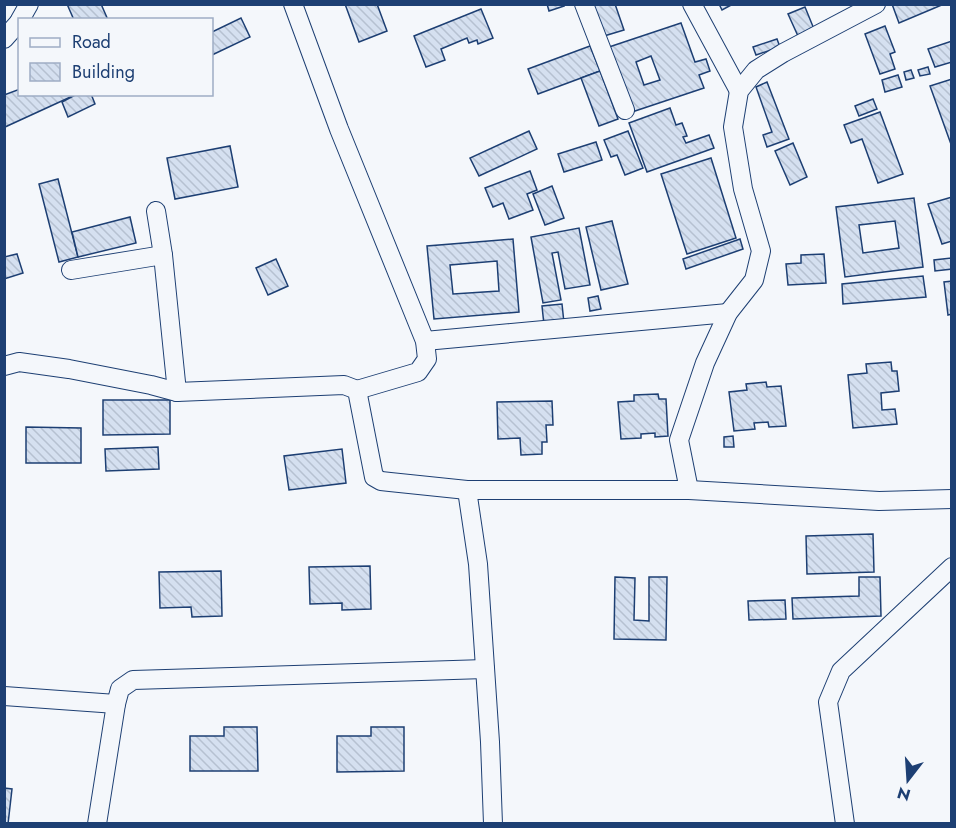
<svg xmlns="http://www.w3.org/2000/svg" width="956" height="828" font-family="Jost,sans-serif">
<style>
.building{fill:url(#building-back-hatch);stroke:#1d3f73;stroke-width:1.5;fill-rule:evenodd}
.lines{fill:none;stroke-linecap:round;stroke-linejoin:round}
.street-casing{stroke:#1d3f73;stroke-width:20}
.street{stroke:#f4f7fb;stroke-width:18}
</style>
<defs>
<pattern id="building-back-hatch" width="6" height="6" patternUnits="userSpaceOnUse" patternTransform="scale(1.5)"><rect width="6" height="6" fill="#d5e0f0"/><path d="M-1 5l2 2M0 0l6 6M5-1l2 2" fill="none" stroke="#b6c1d1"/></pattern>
</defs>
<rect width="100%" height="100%" fill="#f4f7fb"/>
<g class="building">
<path d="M67,4H101L108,20H74Z"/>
<path d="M345,4H377L387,31L359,42Z"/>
<path d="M547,4H563L564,6L549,11Z"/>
<path d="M593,4H615L624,30L604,36Z"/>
<path d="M719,4H733L722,10Z"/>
<path d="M892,4H944L899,23Z"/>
<path d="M805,7L814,29L798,36L788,14Z"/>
<path d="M481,9L493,38L478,44L477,40L469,43L467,38L441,49L445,60L426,67L414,36Z"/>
<path d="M241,18L250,37L212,55V32Z"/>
<path d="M681,23L695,62L706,59L710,71L699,75L704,88L632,112L609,47ZM651,56L660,80L644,85L636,62Z"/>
<path d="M885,26L895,52L890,54L895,69L880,74L865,34Z"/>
<path d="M777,39L780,47L756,55L753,47Z"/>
<path d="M952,41V62L935,67L928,49Z"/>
<path d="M590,46L600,71L538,94L528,69Z"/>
<path d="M928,67L930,74L920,76L918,70Z"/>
<path d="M911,70L914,78L906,80L904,72Z"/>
<path d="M600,71L618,119L599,126L581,78Z"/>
<path d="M898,75L902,87L885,92L882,80Z"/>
<path d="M952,79V147L930,86Z"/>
<path d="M767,82L789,139L767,147L763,135L772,132L756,87Z"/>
<path d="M20,89V94H77L5,127L4,95Z"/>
<path d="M77,94H91L95,104L68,117L62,102Z"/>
<path d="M873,99L877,109L859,116L855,106Z"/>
<path d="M670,108L676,125L682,123L687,136L683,137L686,143L709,135L714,148L647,172L629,123Z"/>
<path d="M880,112L903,174L878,183L862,139L851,143L844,125Z"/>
<path d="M529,131L537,149L479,176L470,158Z"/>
<path d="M628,131L643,168L625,175L617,155L611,157L604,140Z"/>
<path d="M596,142L602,160L564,172L558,154Z"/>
<path d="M793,143L807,177L790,185L775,151Z"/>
<path d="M230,146L238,187L175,199L167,158Z"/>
<path d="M711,158L736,238L687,254L661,174Z"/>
<path d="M530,171L537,190L527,194L533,210L509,219L503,203L493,207L485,188Z"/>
<path d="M58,179L78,257L59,262L39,184Z"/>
<path d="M552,186L564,218L545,225L533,194Z"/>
<path d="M952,197V241L942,244L928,204Z"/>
<path d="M914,198L923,267L845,277L836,207ZM895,221L899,248L863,253L859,225Z"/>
<path d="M130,217L136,243L78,257L72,232Z"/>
<path d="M612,221L628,284L601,290L586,227Z"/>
<path d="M579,228L590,285L565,289L558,252L552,253L561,300L543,303L531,237Z"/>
<path d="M513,239L519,312L434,319L427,246ZM497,261L499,291L453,294L450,265Z"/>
<path d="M740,239L743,249L686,269L683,259Z"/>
<path d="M17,254L23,273L4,279V257Z"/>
<path d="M824,254L826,283L788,285L786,264L801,263V255Z"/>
<path d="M951,258L952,269L935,271L934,260Z"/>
<path d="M276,259L288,286L268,295L256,268Z"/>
<path d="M923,276L926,297L843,304L842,284Z"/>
<path d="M952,281V314L948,315L944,282Z"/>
<path d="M598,296L601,309L590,311L588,298Z"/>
<path d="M562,304L564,323L544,325L542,306Z"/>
<path d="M891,362L892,371H897L899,391L881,393L882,410L895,409L897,424L853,428L848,375L867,373L866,364Z"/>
<path d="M766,382L767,387L781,386L786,426L769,427L768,422L754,423L755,429L734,431L729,392L747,390L746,384Z"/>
<path d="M658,394L659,399H666L668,436L655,437V433L641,434V438L621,439L618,402L634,401V395Z"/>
<path d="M103,400H170V434L103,435Z"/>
<path d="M552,401L553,425H546L547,442H542V454L521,455L520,438L498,439L497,402Z"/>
<path d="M26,427L81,428V463H26Z"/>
<path d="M733,436L734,447H724V437Z"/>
<path d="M158,447L159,469L106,471L105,449Z"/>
<path d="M342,449L346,483L289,490L284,456Z"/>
<path d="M873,534L874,572L807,574L806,536Z"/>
<path d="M370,566L371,609L342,610V603L310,604L309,567Z"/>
<path d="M221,571L222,616L192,617L191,607L160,608L159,572Z"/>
<path d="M615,577L635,578L634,620L649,621V577H667L666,640L614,639Z"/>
<path d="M859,577H880L881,616L793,619L792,598L859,596Z"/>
<path d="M785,600L786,619L749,620L748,601Z"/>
<path d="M224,727H257L258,771H190V736H224Z"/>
<path d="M371,727H404V771L337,772V736H371Z"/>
<path d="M4,788L12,789L8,824H4Z"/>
</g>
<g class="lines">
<g class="street-casing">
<g id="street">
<path d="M293,4L339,129L425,341L427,359L418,372L357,390"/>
<path d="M584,4L625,110"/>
<path d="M692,4L739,91"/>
<path d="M20,20L29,4"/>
<path d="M4,39L20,21"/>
<path d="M156,211L163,255L177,392"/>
<path d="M71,270L163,255"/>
<path d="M425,341L728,313"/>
<path d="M4,366L19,362L69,369L151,385L177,392L344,385L357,390L374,477L381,481L390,482L467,490H689L879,501L952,499"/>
<path d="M467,490L478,564L490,742L493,824"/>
<path d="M689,490L679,440L705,363L728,313L754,280L761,251L743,189L733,127L739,91L756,70L783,53L876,4"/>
<path d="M4,696L116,704"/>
<path d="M97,824L116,704L120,689L133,680L485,669"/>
<path d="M845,824L828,702L841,671L952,567"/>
</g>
</g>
<use href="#street" class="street"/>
</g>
<rect width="956" height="828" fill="none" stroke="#1d3f73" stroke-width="12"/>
<rect x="18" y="18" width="195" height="78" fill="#f4f7fb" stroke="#9eadc5" stroke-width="1.5"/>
<rect x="30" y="38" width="30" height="9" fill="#f4f7fb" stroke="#9eadc5" stroke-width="1.5"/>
<text x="72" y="48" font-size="18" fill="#1d3f73">Road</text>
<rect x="30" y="63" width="30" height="18" fill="url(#building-back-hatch)" stroke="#9eadc5" stroke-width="1.5"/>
<text x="72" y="78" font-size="18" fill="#1d3f73">Building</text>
<g transform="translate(908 780) rotate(197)" stroke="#f4f7fb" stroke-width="4.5" paint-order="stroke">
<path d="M0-4.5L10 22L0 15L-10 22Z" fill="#1d3f73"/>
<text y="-9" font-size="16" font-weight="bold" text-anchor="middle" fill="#1d3f73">N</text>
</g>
</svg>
